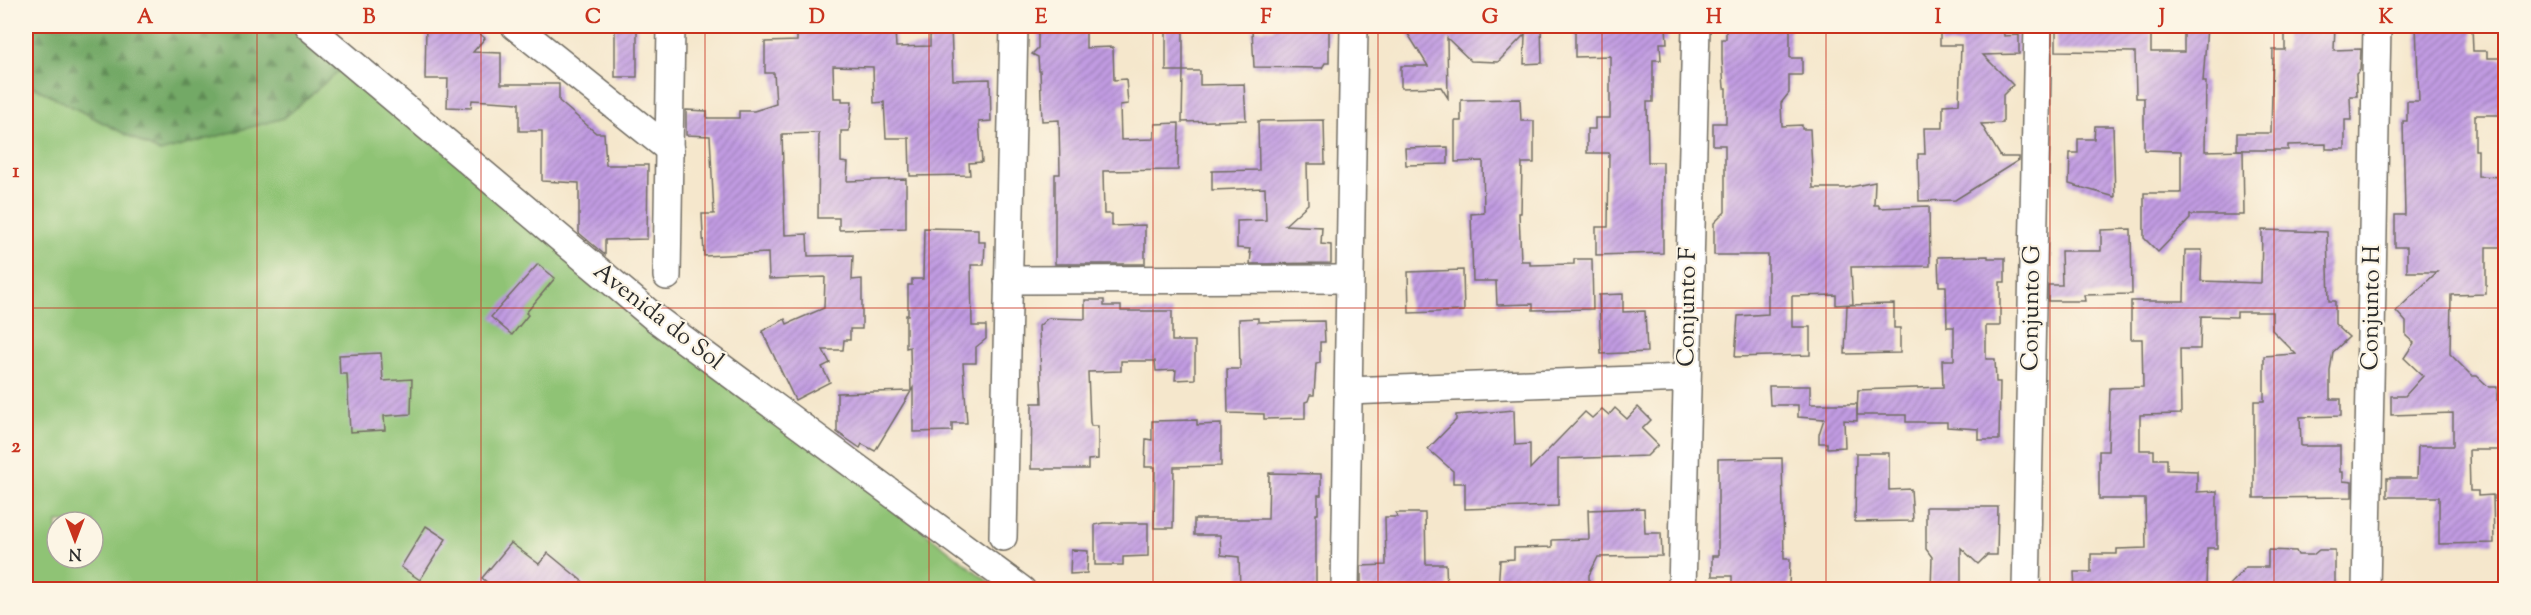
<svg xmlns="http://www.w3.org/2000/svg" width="2531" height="615" font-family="'Sorts Mill Goudy',serif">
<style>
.green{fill:#8fc374;stroke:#5d7750;stroke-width:1.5;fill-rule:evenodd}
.forest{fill:url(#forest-firs);stroke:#4f6a48;stroke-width:1.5}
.building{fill:url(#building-hatch)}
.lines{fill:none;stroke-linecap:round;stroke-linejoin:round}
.minor-casing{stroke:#726d63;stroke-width:30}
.minor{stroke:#fff;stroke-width:27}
.grid{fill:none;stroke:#c8321e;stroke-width:1.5;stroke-opacity:0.55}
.labels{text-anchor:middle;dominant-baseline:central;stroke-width:4.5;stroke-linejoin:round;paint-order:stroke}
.street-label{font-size:24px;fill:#2b2b2b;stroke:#fcf5e5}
.neatline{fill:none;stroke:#c8321e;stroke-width:2}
.grid-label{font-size:20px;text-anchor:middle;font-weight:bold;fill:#c8321e}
</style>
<defs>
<pattern id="forest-firs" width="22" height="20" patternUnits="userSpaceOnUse" patternTransform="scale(1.5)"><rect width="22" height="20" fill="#73a966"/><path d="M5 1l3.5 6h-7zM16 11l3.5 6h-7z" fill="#5f8a54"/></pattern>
<pattern id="building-hatch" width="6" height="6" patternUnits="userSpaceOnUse" patternTransform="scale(1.5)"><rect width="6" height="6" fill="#c19be2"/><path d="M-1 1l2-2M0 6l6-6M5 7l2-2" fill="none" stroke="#9d7fb7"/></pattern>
</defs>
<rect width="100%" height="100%" fill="#fcf5e5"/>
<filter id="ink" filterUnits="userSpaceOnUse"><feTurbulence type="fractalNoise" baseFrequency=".0167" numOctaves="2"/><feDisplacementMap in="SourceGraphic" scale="12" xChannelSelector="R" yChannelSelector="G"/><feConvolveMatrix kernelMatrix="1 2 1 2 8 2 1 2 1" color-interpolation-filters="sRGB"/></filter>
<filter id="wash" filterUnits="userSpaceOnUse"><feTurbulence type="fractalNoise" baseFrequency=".008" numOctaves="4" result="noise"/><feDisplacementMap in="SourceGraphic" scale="24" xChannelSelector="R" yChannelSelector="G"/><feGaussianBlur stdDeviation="1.35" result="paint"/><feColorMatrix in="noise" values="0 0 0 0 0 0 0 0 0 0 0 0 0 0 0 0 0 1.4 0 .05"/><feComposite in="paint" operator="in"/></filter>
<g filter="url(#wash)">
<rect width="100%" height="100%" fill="#f5e7cc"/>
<path class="green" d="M342,68L735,384L998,589H26V83L160,152ZM57,522H93V558H57Z"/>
<path class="forest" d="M26,26H292L342,68L284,118L160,152L26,83Z"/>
<g id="blocks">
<g class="building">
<path d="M426,26H469L485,38L473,52L501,53V84H559V101L596,133H604L606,165H648L647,239L605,240V255L579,233V183L542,181V131H519V103L472,100L471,108L447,107L448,79H425Z"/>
<rect x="615" y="26" width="22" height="51"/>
<path d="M797,26H844V32L895,30L896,47L930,46V26H951L953,80L990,79L991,121L979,122L982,162L969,163L970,175L910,176L909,138H886L884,102L874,103L873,67L833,66L834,98H842V101H852L849,131H841V162L848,163L847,181L906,179V228L839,230V218H818L819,133L782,134L785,235L807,234L808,256L853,255L852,280L862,279V329H850V340H844L843,350H823L830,363L822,367L830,382L795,400L762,331L785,319L787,324L824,308L825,277L769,279L768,253L704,256L702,214H714L710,136L686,135V110L707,111V118H739V111H754L776,104L774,73H765V42L797,41Z"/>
<rect x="1166" y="26" width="17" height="45"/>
<path d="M1274,26H1329V63H1325L1322,68L1254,67L1252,30L1274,29Z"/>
<path d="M1403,26H1541L1542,63L1524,64L1525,34L1498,62L1471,61L1447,38L1448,98L1441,87L1401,88V66H1428Z"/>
<path d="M1575,26H1666L1667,43H1660L1661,60H1653V102H1647L1648,162H1663V253L1596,255V227H1608L1609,153H1587V129H1595V118H1610V56L1575,57Z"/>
<path d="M1726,26H1790V58H1802V75H1789V93L1781,103L1782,126L1802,125V129H1810L1813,188H1846L1875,182L1874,205H1879V208L1929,206L1930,266L1851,267L1853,304L1836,305V295L1792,296V327H1810V355L1735,357L1738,316L1768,314V255H1714V223L1725,212V145H1713V123H1726V88H1724L1722,60V39H1726Z"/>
<path d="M1940,26H2003L2004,36L2019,35V54L1983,55L2013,85L2003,95V123L1981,124L2001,157H2019V160L1955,200L1919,201L1918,154H1925L1924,128H1943V105L1959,104L1961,45H1940Z"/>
<path d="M2081,26H2151V52H2184V26H2207L2203,82H2206L2205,151L2243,150L2244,215H2190V219L2158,252L2144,238V193H2181V151L2144,150V98H2136L2135,52L2056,51V30L2081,31Z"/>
<path d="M2285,26H2335L2334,50L2361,49L2360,70L2356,74L2357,96H2350L2351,120H2345V149H2326V144L2288,145V150H2237V133H2271L2273,50H2285Z"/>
<path d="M2416,26H2472L2473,51H2487V58H2503L2505,115H2475V150H2478V176L2505,177V247H2486V294L2451,295L2450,354L2472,376H2477L2489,387H2497V400H2505V450H2469L2470,491H2478V496L2493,495L2494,543L2439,544V497H2387V478H2417L2418,446H2453V413L2391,415V396H2405L2423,376L2404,358L2414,343L2406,336V322L2396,311L2437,272H2407V247H2395V215H2405L2403,121H2407V101H2419Z"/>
<path d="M1086,32V48L1113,47L1114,80L1126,79L1128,104L1120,105L1121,140L1154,139L1155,124L1179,123L1178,170L1103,171L1104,214H1112V226L1145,225V264H1055V174H1060L1059,120L1042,121L1040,71H1039L1038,57L1032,54L1038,48V33Z"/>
<path d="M1183,71H1200V85L1244,84L1246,120L1182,122Z"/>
<path d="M1520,99L1521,121H1534V163H1522L1521,213H1519L1521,261H1530V265L1574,264V259H1592L1593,309L1533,310V304L1497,305L1496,281H1473L1471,214L1484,213L1483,161L1455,162V121H1461V100Z"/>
<path d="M1324,120L1325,164H1307L1308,204L1285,225L1322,227L1321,244L1331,245V263L1250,264L1251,253H1249L1250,249L1237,248V221L1266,220L1265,188L1212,190V171L1259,170L1258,121Z"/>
<path d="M2095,126H2113L2115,197L2069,184L2070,153H2078V139H2094Z"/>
<path d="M1448,147V164L1406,165L1405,148Z"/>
<path d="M924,228L978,229V242H985L984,265H971L972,326H986V339L976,347V363H963L967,423H952V431L913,432V388L875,451L862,444L860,448L837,432V393L911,391L910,347L906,348V315H908V285H912V279H923Z"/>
<path d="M2131,229L2132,294L2084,295L2085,301H2048V285H2062L2061,251H2101V230Z"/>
<path d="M2262,230L2327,232L2329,301H2335V324L2349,337L2333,352L2330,371V399H2341V416L2300,417L2301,446H2340V472H2343V481L2352,482V497L2254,498V401H2264V356L2296,354L2272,330V312H2237V317L2201,316L2200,349H2180L2181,414L2140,415V450H2154V459H2167V470L2197,471V492L2217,491V548H2207L2206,590H2075L2074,572H2091V554H2117V549L2146,548L2145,499H2099V451H2108L2110,388L2143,387L2142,339H2131V301H2184L2185,250H2202L2201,281L2261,283Z"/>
<path d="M1988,256V258H2005V282H2000V326H1986V359H1995L1996,382H2000L1999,440H1979V429L1947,427V422H1906V415H1857L1858,390L1943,387L1942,360H1954V327H1947L1946,286H1939L1938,257Z"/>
<path d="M538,264L555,278L526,313L528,315L512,335L491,317Z"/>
<path d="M1463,270L1464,311L1409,313L1408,272Z"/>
<path d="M1623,294V312L1645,311L1647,352L1601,354L1599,295Z"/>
<path d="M1085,300H1104V306H1121V311H1172V341H1195V379L1175,380L1176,370L1156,371L1155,361H1121V371L1088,372L1090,422L1091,426H1098V459L1088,460V469H1031L1032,403H1042L1039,326L1048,318L1085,319Z"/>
<path d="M1894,304V328H1900V353L1845,354L1847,305Z"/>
<path d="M1258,318V322L1324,321L1325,342H1320V363L1316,364L1314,395H1310L1308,401L1305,402V418L1264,419V414L1228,413L1227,369H1240L1239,319Z"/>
<path d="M381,353L383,381L412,379L411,414L384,416L385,430L350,432L347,374H340L339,355Z"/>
<path d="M1769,386H1810V404H1857V421L1844,420L1845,447L1827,448V443H1819V434L1824,419L1798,417V405H1770Z"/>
<path d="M1638,407L1651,420L1642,429L1658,445L1647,456L1558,459V506L1465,509V483H1453V471L1428,449L1456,420V415L1514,410L1515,445L1530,444V469L1585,412L1592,418L1602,409L1609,415L1615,408L1627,419Z"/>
<path d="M1197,420V425L1221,424V466L1174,467L1173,528H1154L1155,467H1145L1146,439L1152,440V421Z"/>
<path d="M1856,453H1889V490L1911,489L1913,521L1855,522Z"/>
<path d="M1782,458L1784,559H1790L1789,587L1732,590V576H1712V556H1718V459Z"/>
<path d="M1269,473L1321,474V495H1318V514H1316V590H1240L1239,557L1221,555L1220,535H1194V519H1268Z"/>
<path d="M1926,507H1998L1997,555H1987L1978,564L1961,548V590H1931L1932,557L1926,549Z"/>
<path d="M1644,508L1645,533H1661L1662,556L1598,557L1589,575V583L1555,584V590H1498L1500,560L1514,559V548L1552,547V540L1589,539L1588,510Z"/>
<path d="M1396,513H1425L1426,564H1446L1447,590L1361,588V566L1386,565L1385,517H1397Z"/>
<path d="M1103,523H1148V556L1123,557V565H1095V525Z"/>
<path d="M426,526L446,539L420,580L401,567Z"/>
<path d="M511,543L539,564L548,553L593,590H496L482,578Z"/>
<path d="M1071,550L1088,551L1087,573L1070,574Z"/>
<path d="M2268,550L2296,551L2298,555H2313L2319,550H2335V590H2224L2246,567H2268Z"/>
</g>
</g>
</g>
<g filter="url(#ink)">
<use href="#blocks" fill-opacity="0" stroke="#726d63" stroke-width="1.5"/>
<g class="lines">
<g class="minor-casing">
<g id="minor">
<path d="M308,26L655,318L1022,590"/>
<path d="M515,26L670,150"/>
<path d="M667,276L671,26"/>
<path d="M1008,280L1350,279"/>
<path d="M1348,391L1686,378"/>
<path d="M1003,537L1014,26"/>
<path d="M1345,590L1354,26"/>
<path d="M1682,590L1696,26"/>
<path d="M2026,590L2038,26"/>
<path d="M2366,590L2377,26"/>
</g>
</g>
<use href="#minor" class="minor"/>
</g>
</g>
<path class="grid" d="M257,26V590M481,26V590M705,26V590M929,26V590M1153,26V590M1378,26V590M1602,26V590M1826,26V590M2050,26V590M2274,26V590M26,308H2506"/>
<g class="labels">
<g class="street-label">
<text transform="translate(1688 307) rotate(-89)">Conjunto F</text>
<text transform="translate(2032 308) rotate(-89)">Conjunto G</text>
<text transform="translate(2372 308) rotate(-89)">Conjunto H</text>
<text transform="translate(658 317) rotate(38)">Avenida do Sol</text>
</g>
</g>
<rect width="2531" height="615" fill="none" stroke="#fcf5e5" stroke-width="66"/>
<g transform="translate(75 540) rotate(180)"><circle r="28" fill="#fcf5e5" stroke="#a8a49b" stroke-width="1.5"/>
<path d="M0-4.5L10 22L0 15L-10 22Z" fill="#c8321e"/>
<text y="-9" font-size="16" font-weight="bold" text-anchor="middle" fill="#2b2b2b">N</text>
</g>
<rect x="33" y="33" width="2465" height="549" class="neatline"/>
<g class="grid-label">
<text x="145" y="23">A</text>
<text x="369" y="23">B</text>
<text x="593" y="23">C</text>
<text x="817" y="23">D</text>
<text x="1041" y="23">E</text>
<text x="1266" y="23">F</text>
<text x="1490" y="23">G</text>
<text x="1714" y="23">H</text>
<text x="1938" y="23">I</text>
<text x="2162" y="23">J</text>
<text x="2386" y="23">K</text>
<text x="16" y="177">1</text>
<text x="16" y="452">2</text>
</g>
</svg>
